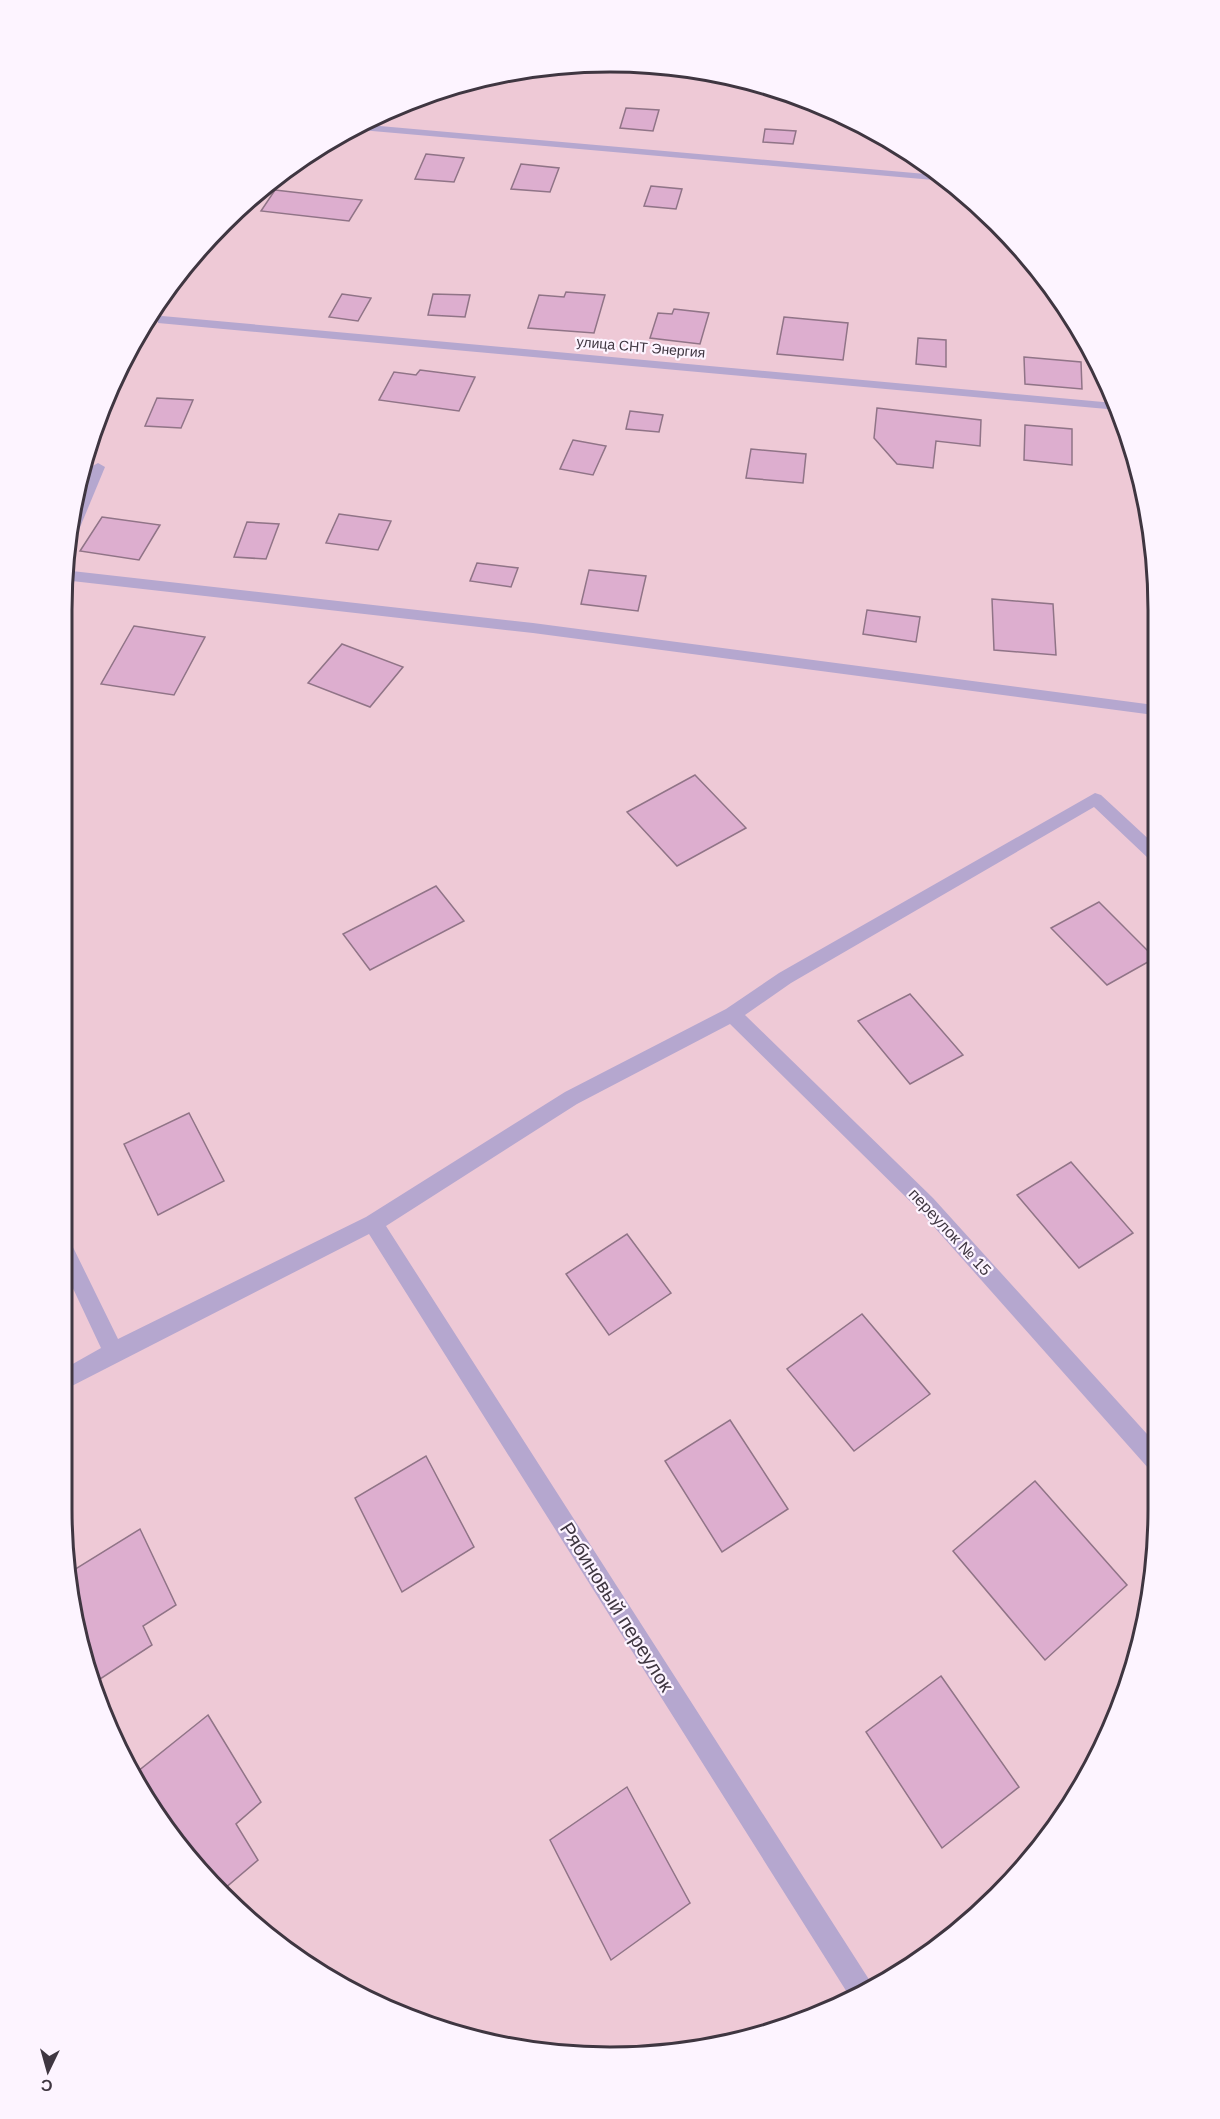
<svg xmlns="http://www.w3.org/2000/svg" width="1220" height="2119" font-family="Arial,sans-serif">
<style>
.green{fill:#eec9d6}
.building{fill:#ddaecf;stroke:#907487;stroke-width:1.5}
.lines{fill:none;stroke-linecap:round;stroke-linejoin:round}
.minor{fill:#b5a7cf;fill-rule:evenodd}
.labels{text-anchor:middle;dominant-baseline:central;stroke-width:4.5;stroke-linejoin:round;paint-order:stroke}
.far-street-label{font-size:14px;fill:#3f3641;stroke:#fdf4ff}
.street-label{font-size:16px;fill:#3f3641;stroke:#fdf4ff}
.near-street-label{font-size:20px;fill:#3f3641;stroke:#fdf4ff}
.rim{fill:none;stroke:#3f3641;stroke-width:3}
</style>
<rect width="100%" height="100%" fill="#f7e1fd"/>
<path class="green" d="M574,63L682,66L787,91L885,135L998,222L1066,306L1129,433L1154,539L1157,1545L1129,1685L1085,1784L971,1922L820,2016L646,2056L468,2039L305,1965L175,1843L91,1685L62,1509L63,574L80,468L135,335L198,248L276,175L368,118L468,80Z"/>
<g class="building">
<path d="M626,108L659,110L653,131L620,128Z"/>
<path d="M840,115L864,126L839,124Z"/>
<path d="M765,129L796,131L793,144L763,142Z"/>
<path d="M426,154L464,158L454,182L415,179Z"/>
<path d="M521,164L559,168L550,192L511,189Z"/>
<path d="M651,186L682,189L676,209L644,206Z"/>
<path d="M275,190L362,200L349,221L261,211Z"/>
<path d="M566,292L605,295L594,333L528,328L539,295L564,297Z"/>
<path d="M342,294L371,298L358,321L329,317Z"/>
<path d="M433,294L470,295L465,317L428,315Z"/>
<path d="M674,309L709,313L700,344L650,338L658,313L672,314Z"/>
<path d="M784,317L848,323L843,360L777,354Z"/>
<path d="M918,338L946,340V367L916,364Z"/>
<path d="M1024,357L1081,362L1082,389L1025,384Z"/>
<path d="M420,370L475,377L459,411L379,400L394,372L416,375Z"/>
<path d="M157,398L193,400L181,428L145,426Z"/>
<path d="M877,408L981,420L980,446L936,441L933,468L897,464L874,438Z"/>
<path d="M630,411L663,415L659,432L626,429Z"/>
<path d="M1025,425L1072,429V465L1024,460Z"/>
<path d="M573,440L606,446L593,475L560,469Z"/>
<path d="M751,449L806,454L803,483L746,478Z"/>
<path d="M339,514L391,521L378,550L326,543Z"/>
<path d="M102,517L160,525L139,560L80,551Z"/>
<path d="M247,522L279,524L266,559L234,557Z"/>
<path d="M477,563L518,568L511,587L470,581Z"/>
<path d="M589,570L646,576L638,611L581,604Z"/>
<path d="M992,599L1053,604L1056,655L994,650Z"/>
<path d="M867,610L920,617L916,642L863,634Z"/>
<path d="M134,626L205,637L174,695L101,684Z"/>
<path d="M342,644L403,667L370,707L308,683Z"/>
<path d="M695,775L746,828L677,866L627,812Z"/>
<path d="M436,886L464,921L370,970L343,934Z"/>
<path d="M1099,902L1155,958L1107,985L1051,928Z"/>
<path d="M910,994L963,1055L910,1084L858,1021Z"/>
<path d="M189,1113L224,1181L158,1215L124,1144Z"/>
<path d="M1071,1162L1133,1233L1079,1268L1017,1195Z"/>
<path d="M627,1234L671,1293L609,1335L566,1274Z"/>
<path d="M862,1314L930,1394L854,1451L787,1369Z"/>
<path d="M730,1420L788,1509L722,1552L665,1461Z"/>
<path d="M426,1456L474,1547L402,1592L355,1498Z"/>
<path d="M1035,1481L1127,1585L1045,1660L953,1551Z"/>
<path d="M140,1529L176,1605L143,1626L152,1645L91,1685L72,1571Z"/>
<path d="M941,1676L1019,1787L942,1848L866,1732Z"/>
<path d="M208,1715L261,1802L236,1824L258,1860L224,1889L175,1843L137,1772Z"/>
<path d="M627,1787L690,1903L611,1960L550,1840Z"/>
</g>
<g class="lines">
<g class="minor">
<path d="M357,124L937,175L945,181L349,129Z"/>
<path d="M162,316L1114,403L1118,410L158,323V317Z"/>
<path d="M98,463L105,467L76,537L74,540L68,541L73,510L91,467Z"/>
<path d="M63,570L533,623L1154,705V715L533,633L63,580Z"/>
<path d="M1095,793L1101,795L1155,845V861L1149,859L1094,807L791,983L745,1015L933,1198L1157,1445V1472L1149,1469L919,1210L730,1024L577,1104L386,1226L870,1981L871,1984L850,1997L369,1234L62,1391V1370L101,1348L62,1265V1236L69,1239L118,1339L366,1217L565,1092L726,1009L779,973Z"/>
</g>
</g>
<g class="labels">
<g class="far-street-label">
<text transform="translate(641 347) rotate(5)">улица СНТ Энергия</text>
</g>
<g class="street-label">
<text transform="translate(950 1232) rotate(47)">переулок № 15</text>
</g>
<g class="near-street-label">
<text transform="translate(617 1607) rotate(58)">Рябиновый переулок</text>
</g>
</g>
<path d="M0 0H1220V2119H0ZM610 72H610A538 538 0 0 1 1148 610V1509A538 538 0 0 1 610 2047H610A538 538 0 0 1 72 1509V610A538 538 0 0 1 610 72Z" fill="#fdf4ff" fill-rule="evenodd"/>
<path class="rim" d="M610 72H610A538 538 0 0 1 1148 610V1509A538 538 0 0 1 610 2047H610A538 538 0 0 1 72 1509V610A538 538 0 0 1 610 72Z"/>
<g transform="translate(48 2071) rotate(185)" stroke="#fdf4ff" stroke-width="4.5" paint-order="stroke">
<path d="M0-4.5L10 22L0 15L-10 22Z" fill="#3f3641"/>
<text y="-9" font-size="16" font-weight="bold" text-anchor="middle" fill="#3f3641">С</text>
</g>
</svg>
